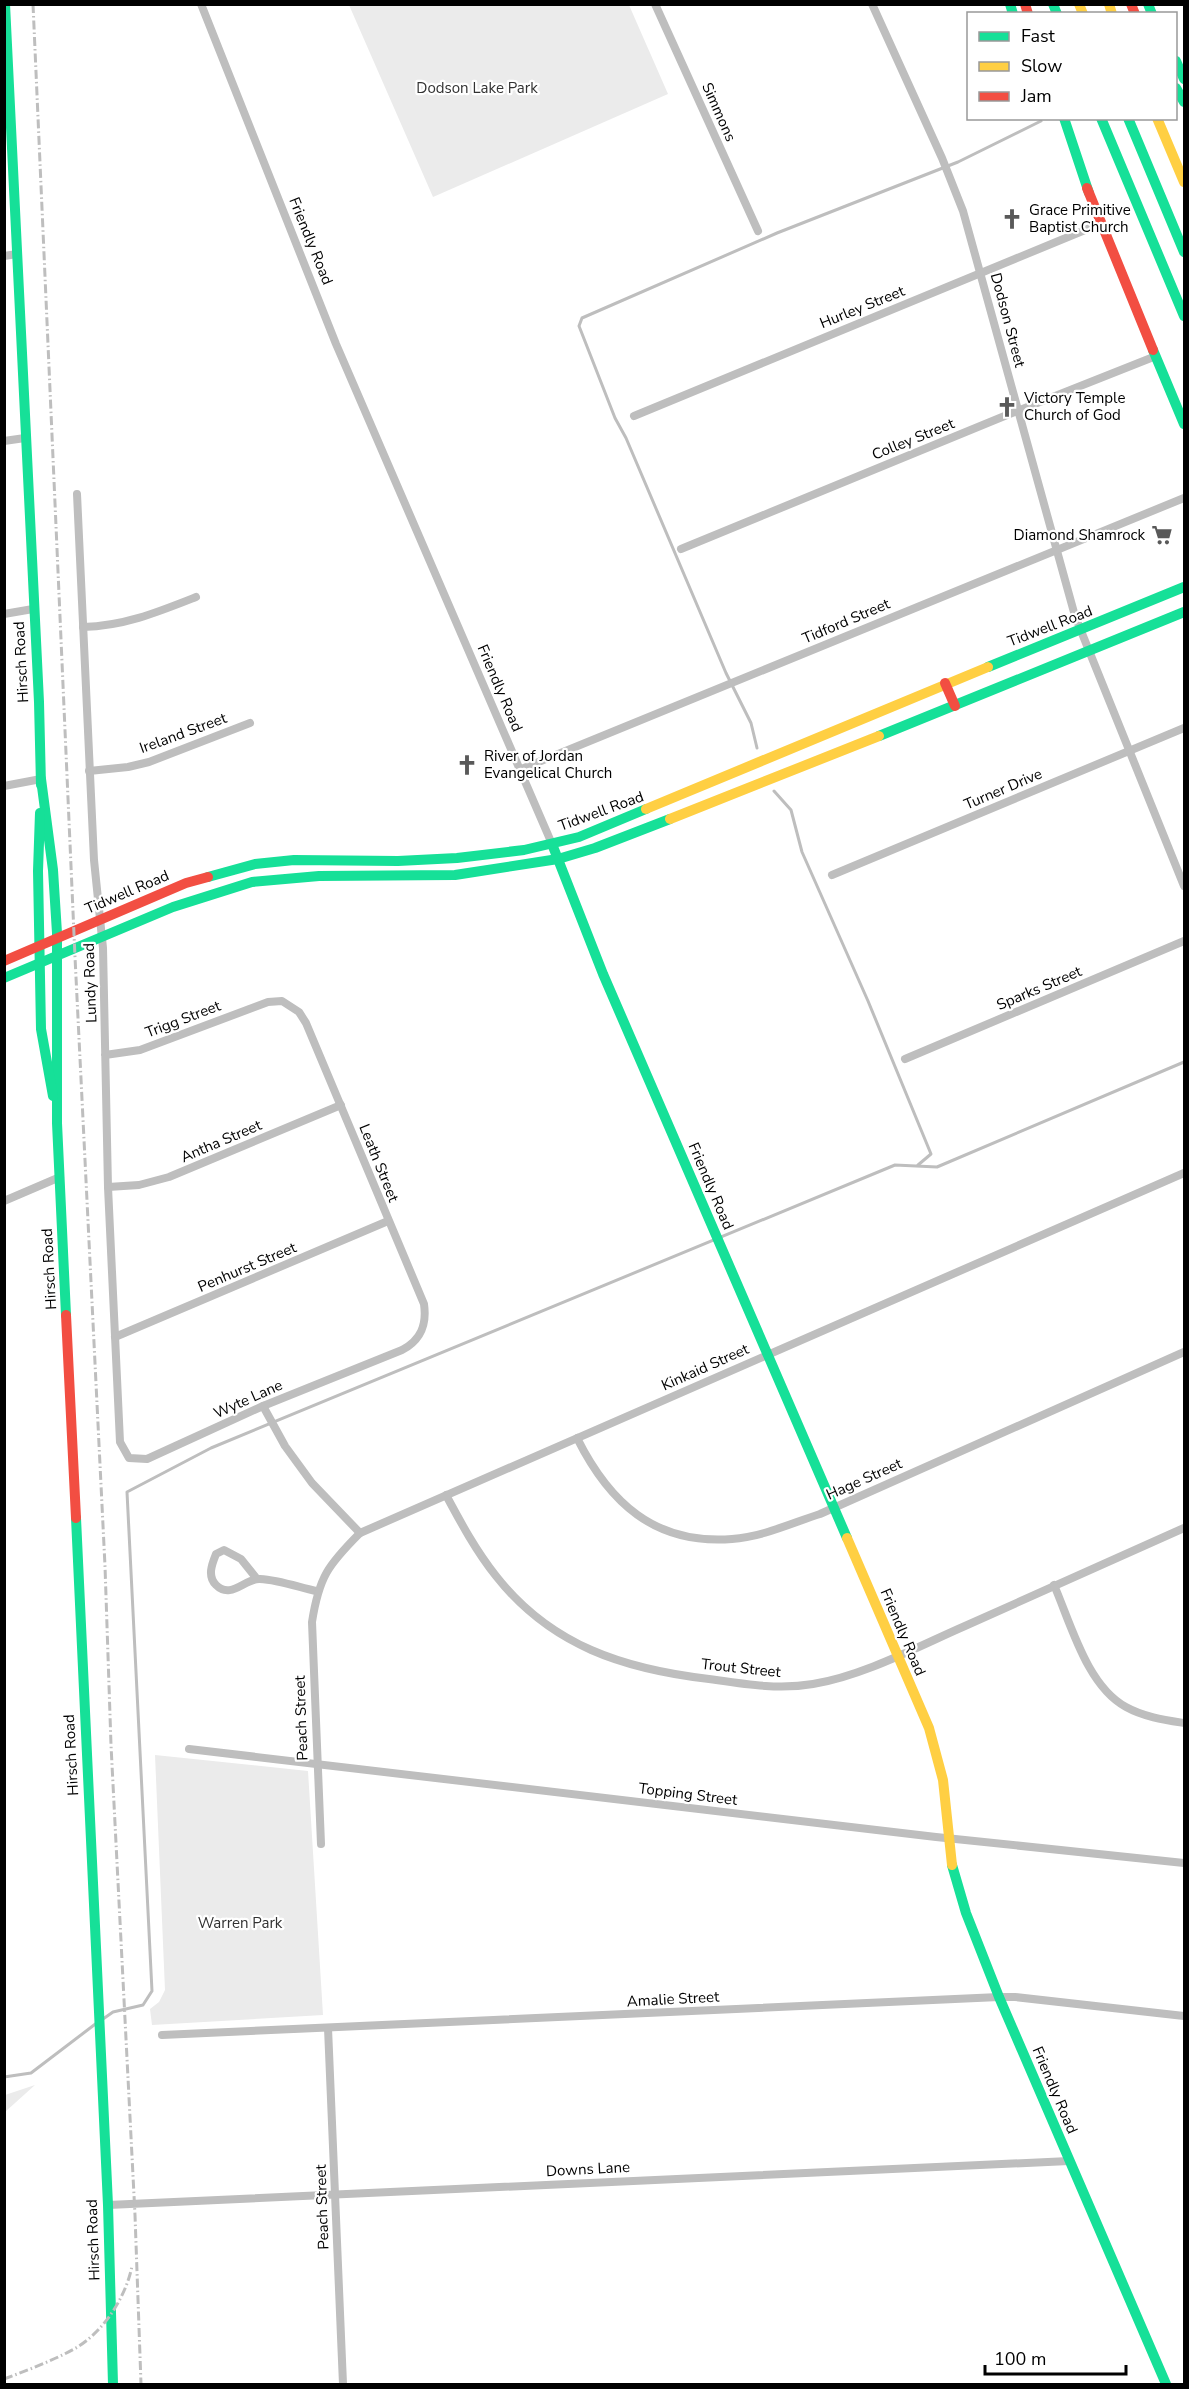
<svg xmlns="http://www.w3.org/2000/svg" width="1189" height="2389" font-family="'Nunito Sans',sans-serif">
<style>
.green{fill:#ebebeb}
.lines{fill:none;stroke-linecap:round;stroke-linejoin:round}
.stream{stroke:#bebebe;stroke-width:3}
.street{stroke:#bebebe;stroke-width:8}
.fast{stroke:#16e098;stroke-width:10}
.slow{stroke:#ffcf43;stroke-width:10}
.jam{stroke:#f24e42;stroke-width:10}
.rail{stroke:#bebebe;stroke-width:3;stroke-dasharray:9 3 1.5 3;stroke-linecap:butt}
.labels{text-anchor:middle;dominant-baseline:central;stroke-width:4.5;stroke-linejoin:round;paint-order:stroke}
.park-label{font-size:15px;fill:#323232;stroke:#fff}
.street-label{font-size:15px;fill:#000;stroke:#fff}
.poi-label{font-size:15px;fill:#000;stroke:#fff;text-anchor:start}
</style>
<rect width="100%" height="100%" fill="#fff"/>
<g class="green">
<path d="M349,5H629L668,94L433,197Z"/>
<path d="M155,1755L308,1771L323,2015L152,2025L150,2009L159,2002L165,1990Z"/>
<path d="M35,2085L5,2112V2095Z"/>
</g>
<g class="lines">
<g class="stream">
<path d="M757,748L751,723L726,673L626,438L615,418L579,326L582,318L777,233L958,162L1041,121"/>
<path d="M774,791L791,810L802,852L868,1001L931,1154L918,1165"/>
<path d="M103,2019L113,2012L143,2005L152,1991L127,1492L211,1448L895,1165L937,1167L1184,1062"/>
<path d="M4,2077L31,2073L98,2022"/>
</g>
<g class="street">
<path d="M201,4L336,344L552,844"/>
<path d="M655,4L758,231"/>
<path d="M872,4L942,158L963,211L1075,616L1184,886"/>
<path d="M4,256L17,254"/>
<path d="M634,416L1102,223"/>
<path d="M4,441L25,438"/>
<path d="M77,494L94,860L103,948L108,1187L120,1442L129,1458L147,1459L263,1406L402,1350C421,1340 427,1325 424,1304L306,1023L299,1012L282,1001L268,1002L140,1050L105,1055"/>
<path d="M681,549L1007,415L1156,356"/>
<path d="M4,614L33,609"/>
<path d="M83,627C124,626 158,612 196,597"/>
<path d="M519,770L1184,498"/>
<path d="M89,771L128,767L149,762L250,723"/>
<path d="M4,786L41,779"/>
<path d="M832,875L1184,728"/>
<path d="M905,1059L1184,941"/>
<path d="M108,1187L139,1185L169,1177L341,1105"/>
<path d="M4,1201L60,1177"/>
<path d="M115,1337L388,1221"/>
<path d="M263,1406L285,1446L312,1483L360,1533"/>
<path d="M577,1438C609,1502 654,1545 732,1539C762,1537 792,1523 820,1514L1184,1352"/>
<path d="M446,1495C461,1523 476,1551 496,1576C551,1646 624,1669 709,1679C744,1684 778,1690 813,1684C863,1676 919,1646 965,1626C1038,1593 1111,1560 1184,1528"/>
<path d="M257,1579L241,1559L224,1550L216,1554C212,1564 207,1576 216,1585C231,1600 245,1578 260,1579C279,1580 298,1587 316,1591"/>
<path d="M1054,1585C1071,1624 1087,1686 1126,1707C1144,1717 1165,1720 1184,1723"/>
<path d="M189,1749L936,1837L1184,1863"/>
<path d="M321,1844L312,1622C319,1577 328,1565 360,1533L1184,1173"/>
<path d="M328,2028L343,2384"/>
<path d="M162,2035L999,1997H1015L1184,2016"/>
<path d="M108,2205L1069,2161"/>
</g>
<g class="fast">
<path d="M5,4L39,702L41,785"/>
<path d="M1010,4L1013,14"/>
<path d="M1053,4L1057,14"/>
<path d="M1148,4L1152,14"/>
<path d="M1176,61L1184,79"/>
<path d="M1176,88L1184,102"/>
<path d="M1064,118L1089,193"/>
<path d="M1101,118L1184,316"/>
<path d="M1128,118L1184,252"/>
<path d="M1153,350L1184,424"/>
<path d="M988,667L1184,587"/>
<path d="M879,736L1184,612"/>
<path d="M41,779L53,870L57,933V1123L66,1315"/>
<path d="M40,813L38,871L41,1029L53,1096"/>
<path d="M552,844L603,974L847,1538"/>
<path d="M208,877L255,864L294,860L398,861L457,858L524,850L579,837L646,809"/>
<path d="M4,978L173,907L252,882L319,876L455,875L558,859L595,848L670,819"/>
<path d="M76,1518L108,2205L113,2384"/>
<path d="M952,1865L966,1913L999,1997L1166,2384"/>
</g>
<g class="slow">
<path d="M1079,4L1083,14"/>
<path d="M1109,4L1112,14"/>
<path d="M1157,118L1184,182"/>
<path d="M646,809L988,667"/>
<path d="M670,819L879,736"/>
<path d="M847,1538L929,1728L943,1780L952,1865"/>
</g>
<g class="jam">
<path d="M1025,4L1028,14"/>
<path d="M1131,4L1135,14"/>
<path d="M1087,188L1153,350"/>
<path d="M945,683L955,706"/>
<path d="M4,961L186,883L208,877"/>
<path d="M66,1315L76,1518"/>
</g>
<g class="rail">
<path d="M33,4L75,957L105,1566L111,1745L135,2215L141,2384"/>
<path d="M4,2379C28,2370 52,2361 74,2349C103,2333 126,2297 132,2266"/>
</g>
</g>
<defs>
<g id="church-bare" transform="scale(1.62)"><path d="M-1.2-6h2.4v3.5h3.3v2.4h-3.3V6h-2.4V-.1h-3.3v-2.4h3.3Z" fill="#595959" stroke="#fff" stroke-width="2.5" paint-order="stroke"/></g>
<g id="supermarket-bare" transform="scale(1.62)"><path d="M-6-5.5h2.5l.6 2H6L4.5 2H-2.5L-4.4-4H-6ZM-1.5 3.2a1.3 1.3 0 1 0 .1 0ZM3 3.2a1.3 1.3 0 1 0 .1 0Z" fill="#595959" stroke="#fff" stroke-width="2.5" paint-order="stroke"/></g>
</defs>
<g fill-rule="evenodd">
<use href="#church-bare" x="1012" y="219"/>
<use href="#church-bare" x="1007" y="407"/>
<use href="#supermarket-bare" x="1162" y="535"/>
<use href="#church-bare" x="467" y="765"/>
</g>
<g class="labels">
<g class="park-label">
<text x="477" y="88">Dodson Lake Park</text>
<text x="240" y="1923">Warren Park</text>
</g>
<g class="street-label">
<text transform="translate(719 112) rotate(66)">Simmons</text>
<text transform="translate(311 241) rotate(68)">Friendly Road</text>
<text transform="translate(862 307) rotate(-22)">Hurley Street</text>
<text transform="translate(1008 320) rotate(75)">Dodson Street</text>
<text transform="translate(913 439) rotate(-22)">Colley Street</text>
<text transform="translate(846 621) rotate(-23)">Tidford Street</text>
<text transform="translate(1050 626) rotate(-21)">Tidwell Road</text>
<text transform="translate(21 662) rotate(-93)">Hirsch Road</text>
<text transform="translate(500 688) rotate(67)">Friendly Road</text>
<text transform="translate(183 733) rotate(-20)">Ireland Street</text>
<text transform="translate(1003 789) rotate(-23)">Turner Drive</text>
<text transform="translate(601 811) rotate(-20)">Tidwell Road</text>
<text transform="translate(127 892) rotate(-23)">Tidwell Road</text>
<text transform="translate(90 983) rotate(-92)">Lundy Road</text>
<text transform="translate(1039 988) rotate(-23)">Sparks Street</text>
<text transform="translate(183 1019) rotate(-21)">Trigg Street</text>
<text transform="translate(221 1141) rotate(-23)">Antha Street</text>
<text transform="translate(379 1163) rotate(68)">Leath Street</text>
<text transform="translate(711 1186) rotate(67)">Friendly Road</text>
<text transform="translate(247 1267) rotate(-23)">Penhurst Street</text>
<text transform="translate(49 1269) rotate(-93)">Hirsch Road</text>
<text transform="translate(705 1367) rotate(-24)">Kinkaid Street</text>
<text transform="translate(248 1399) rotate(-24)">Wyte Lane</text>
<text transform="translate(864 1479) rotate(-24)">Hage Street</text>
<text transform="translate(903 1632) rotate(67)">Friendly Road</text>
<text transform="translate(741 1668) rotate(6)">Trout Street</text>
<text transform="translate(301 1718) rotate(-92)">Peach Street</text>
<text transform="translate(71 1755) rotate(-93)">Hirsch Road</text>
<text transform="translate(688 1794) rotate(7)">Topping Street</text>
<text transform="translate(673 1999) rotate(-3)">Amalie Street</text>
<text transform="translate(1055 2090) rotate(67)">Friendly Road</text>
<text transform="translate(588 2169) rotate(-3)">Downs Lane</text>
<text transform="translate(322 2207) rotate(-92)">Peach Street</text>
<text transform="translate(93 2240) rotate(-92)">Hirsch Road</text>
</g>
<g class="poi-label">
<text x="1029" y="210">Grace Primitive<tspan x="1029" dy="17">Baptist Church</tspan></text>
<text x="1024" y="398">Victory Temple<tspan x="1024" dy="17">Church of God</tspan></text>
<text x="1145" y="535" text-anchor="end">Diamond Shamrock</text>
<text x="484" y="756">River of Jordan<tspan x="484" dy="17">Evangelical Church</tspan></text>
</g>
</g>
<rect width="1189" height="2389" fill="none" stroke="#000000" stroke-width="12"/>
<rect x="967" y="12" width="210" height="108" fill="#ffffff" stroke="#999999" stroke-width="1.5"/>
<rect x="979" y="32" width="30" height="9" fill="#16e098" stroke="#999999" stroke-width="1.5"/>
<text x="1021" y="42" font-size="18" fill="#000000">Fast</text>
<rect x="979" y="62" width="30" height="9" fill="#ffcf43" stroke="#999999" stroke-width="1.5"/>
<text x="1021" y="72" font-size="18" fill="#000000">Slow</text>
<rect x="979" y="92" width="30" height="9" fill="#f24e42" stroke="#999999" stroke-width="1.5"/>
<text x="1021" y="102" font-size="18" fill="#000000">Jam</text>
<path d="M985 2365v9h141v-9" fill="none" stroke="#000000" stroke-width="3"/>
<text x="994" y="2365" font-size="18" fill="#000000" stroke="#ffffff" stroke-width="4.5" paint-order="stroke">100 m</text>
</svg>
